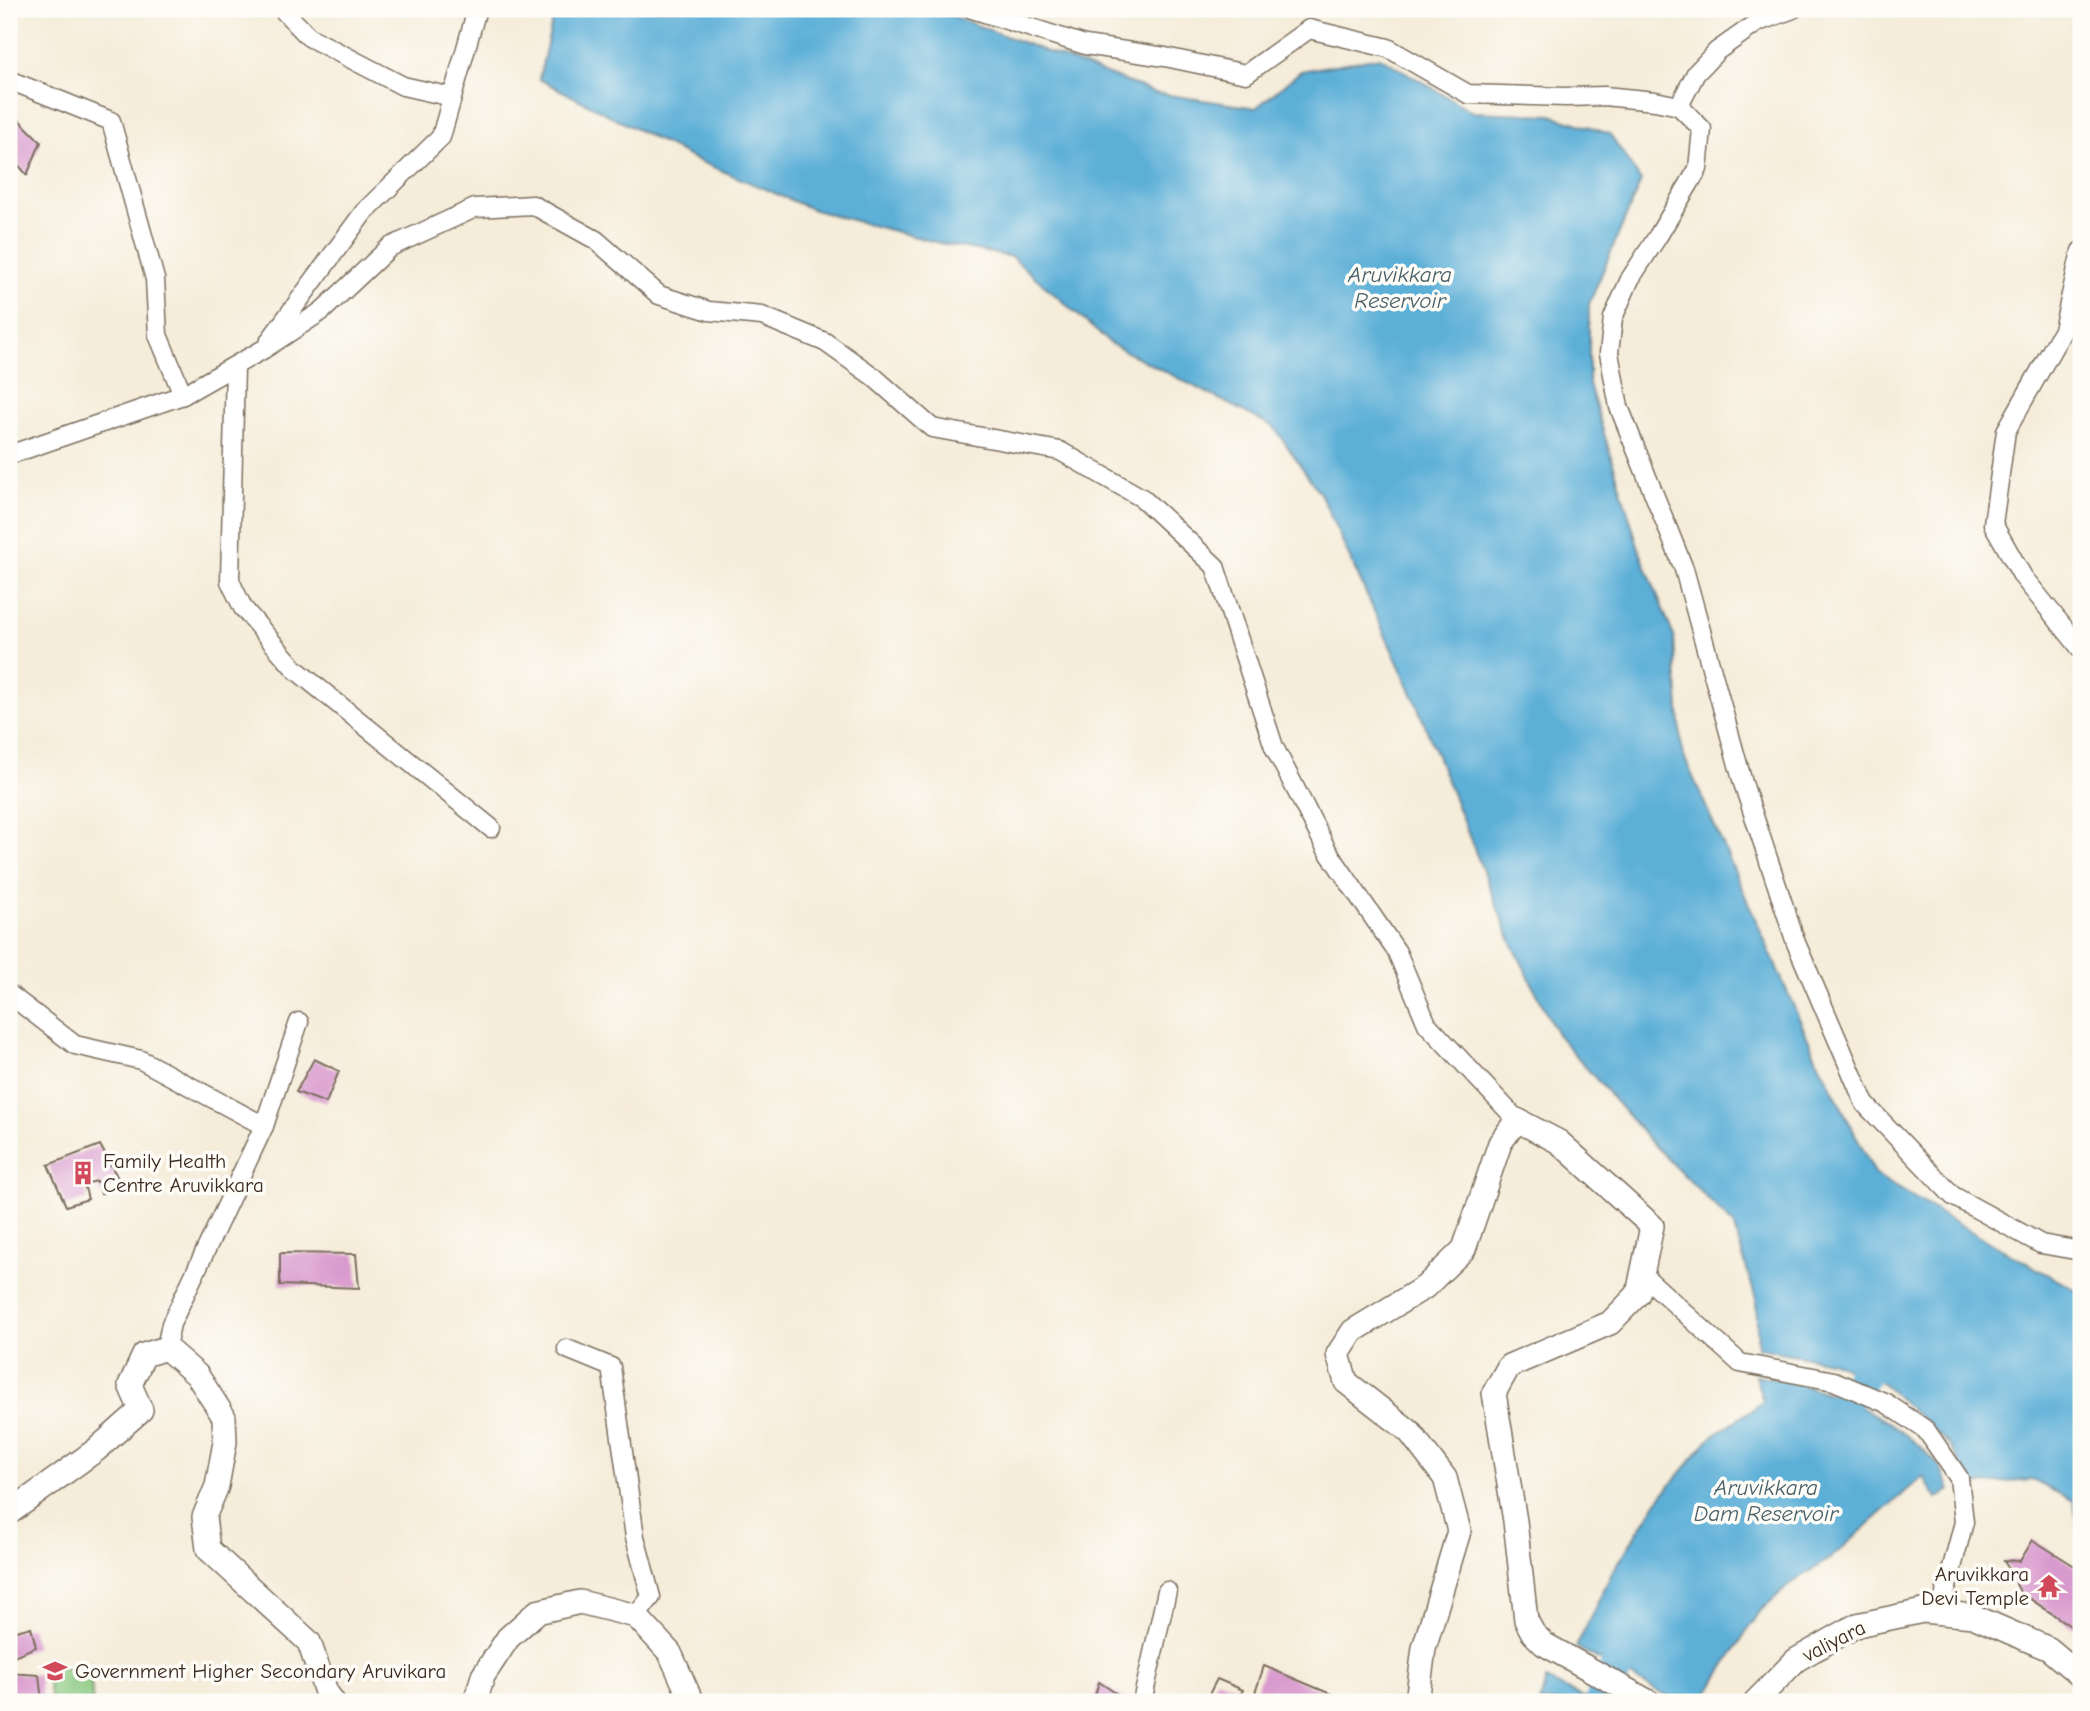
<svg xmlns="http://www.w3.org/2000/svg" width="2090" height="1711" font-family="'Comic Neue',sans-serif">
<style>
.green{fill:#88c87f;stroke:#62794e;stroke-width:2}
.water{fill:#5cafd7;stroke:#4c6c7a;stroke-width:2}
.lines{fill:none;stroke-linecap:round;stroke-linejoin:round}
.river{stroke:#5cafd7;stroke-width:33}
.building{fill:#d99ace}
.minor-casing{stroke:#7c6e5f;stroke-width:21}
.tertiary-casing{stroke:#7c6e5f;stroke-width:26}
.minor{stroke:#fff;stroke-width:18}
.tertiary{stroke:#fff;stroke-width:23}
.labels{text-anchor:middle;dominant-baseline:central;stroke-width:7;stroke-linejoin:round;paint-order:stroke}
.poi-label{font-size:21px;fill:#3b2a1e;stroke:#fdfcf7;text-anchor:start}
.street-label{font-size:21px;fill:#3b2a1e;stroke:#fdfcf7}
.water-label{font-size:23px;font-style:italic;fill:#485f68;stroke:#fdfcf7}
</style>
<rect width="100%" height="100%" fill="#fdfcf7"/>
<filter id="ink" filterUnits="userSpaceOnUse"><feTurbulence type="fractalNoise" baseFrequency=".0143" numOctaves="2"/><feDisplacementMap in="SourceGraphic" scale="14" xChannelSelector="R" yChannelSelector="G"/><feConvolveMatrix kernelMatrix="1 2 1 2 8 2 1 2 1" color-interpolation-filters="sRGB"/></filter>
<filter id="wash" filterUnits="userSpaceOnUse"><feTurbulence type="fractalNoise" baseFrequency=".00686" numOctaves="4" result="noise"/><feDisplacementMap in="SourceGraphic" scale="28" xChannelSelector="R" yChannelSelector="G"/><feGaussianBlur stdDeviation="1.57" result="paint"/><feColorMatrix in="noise" values="0 0 0 0 0 0 0 0 0 0 0 0 0 0 0 0 0 1.4 0 .05"/><feComposite in="paint" operator="in"/></filter>
<g filter="url(#wash)">
<rect width="100%" height="100%" fill="#f5ecd9"/>
<path class="green" d="M46,1667L90,1669L93,1702H51Z"/>
<g class="water">
<path d="M555,9H934L1156,93L1256,108L1301,71L1380,57L1473,112L1551,115L1610,134L1641,181L1589,304V384L1640,552L1674,637L1682,752L1816,1057L1876,1175L1989,1242L2081,1293V1548L2074,1501L2032,1480L1971,1485L1950,1445L1880,1381L1829,1361L1758,1348L1756,1299L1733,1224L1650,1141L1557,1034L1511,941L1414,698L1321,495L1274,427L1111,344L1012,257L939,243L814,210L692,158L539,79Z"/>
<path d="M1755,1375C1821,1385 1889,1412 1935,1461C1942,1468 1945,1481 1950,1490L1937,1499L1923,1476L1832,1557L1789,1585L1758,1613L1702,1702H1677L1576,1647L1612,1573L1657,1501L1710,1438L1763,1402Z"/>
<path d="M1546,1680L1593,1702H1540Z"/>
</g>
<g class="lines">
<g class="river">
<path d="M1820,1435L1869,1367L1904,1357"/>
<path d="M1601,1702L1624,1651"/>
</g>
</g>
<g id="blocks">
<g class="building">
<path d="M16,117L41,142L27,175L9,154V127Z"/>
<path d="M314,1059L339,1071L326,1103L296,1092Z"/>
<path d="M100,1145L120,1182L101,1194L97,1181L84,1184L88,1199L66,1206L48,1165Z"/>
<path d="M280,1253L356,1254L359,1288L280,1285Z"/>
<path d="M2033,1540L2081,1570V1633L2020,1592L2004,1560L2020,1561Z"/>
<path d="M31,1627L36,1647L9,1658V1633Z"/>
<path d="M1264,1666L1350,1702H1252Z"/>
<path d="M9,1673L39,1675L42,1702H9Z"/>
<path d="M1217,1679L1243,1690L1236,1702H1205Z"/>
<path d="M1099,1682L1126,1700V1702H1093Z"/>
</g>
</g>
</g>
<g filter="url(#ink)">
<use href="#blocks" fill-opacity="0" stroke="#7c6e5f" stroke-width="2"/>
<g class="lines">
<g class="minor-casing">
<g id="minor">
<path d="M282,9L309,37L403,86L452,97"/>
<path d="M972,9L1085,45L1165,57L1246,74L1309,29L1388,48L1468,94L1566,97L1604,96L1655,101L1679,106L1702,129L1698,169L1658,236L1630,279L1613,318L1609,353L1619,407L1684,569L1743,783L1796,943L1865,1104L1953,1196L2041,1244L2081,1251"/>
<path d="M9,80L111,121L155,279L158,335L183,395L264,349L322,311L390,247L475,208L533,205L596,240L659,295L709,311L762,316L825,342L874,377L932,428L1060,451L1142,498L1215,566L1274,747L1327,850L1397,952L1427,1024L1517,1120"/>
<path d="M1679,106L1696,73L1717,51L1758,22L1793,9"/>
<path d="M2081,251L2063,330L2006,431L1993,524L2023,577L2081,649"/>
<path d="M270,340L364,212L441,137L477,9"/>
<path d="M235,366L230,581L243,608L295,669L491,828"/>
<path d="M9,455L183,395"/>
<path d="M9,994L75,1045L141,1060L264,1126"/>
<path d="M1642,1274L1740,1363L1834,1381L1886,1403L1926,1430L1959,1478L1964,1522L1940,1613"/>
<path d="M166,1348L171,1324L264,1126L299,1022"/>
<path d="M567,1349L611,1367L635,1537L651,1597L636,1616"/>
<path d="M1142,1702L1167,1591"/>
</g>
</g>
<g class="tertiary-casing">
<g id="tertiary">
<path d="M9,1513L96,1450L141,1410L130,1385L144,1355L166,1348L197,1375L224,1417L225,1442L217,1486L204,1517L208,1549L309,1642L326,1692L333,1702"/>
<path d="M475,1702L483,1676L508,1638L537,1612L580,1602L636,1616L670,1653L692,1702"/>
<path d="M1417,1702L1424,1648L1459,1531L1445,1478L1409,1431L1346,1382L1338,1354L1353,1331L1425,1287L1464,1249L1500,1143L1517,1120L1559,1142L1652,1226L1638,1294L1610,1323L1509,1366L1494,1393L1515,1521L1526,1620L1533,1633L1544,1644L1649,1702"/>
<path d="M1755,1702L1796,1660L1857,1625L1923,1611L1973,1616L2049,1649L2081,1676"/>
</g>
</g>
<use href="#minor" class="minor"/>
<use href="#tertiary" class="tertiary"/>
</g>
</g>
<defs>
<g id="building-bare" transform="scale(1.89)"><path d="M-4-6H4V6H1V3H-1V6H-4ZM-2.5-4.3h1.7v1.8h-1.7ZM.8-4.3h1.7v1.8H.8ZM-2.5-1h1.7V.8h-1.7ZM.8-1h1.7V.8H.8Z" fill="#d1495b" stroke="#fdfcf7" stroke-width="2.5" paint-order="stroke"/></g>
<g id="temple-bare" transform="scale(1.89)"><path d="M0-6L5-2H3V0L6.5 2.5H4V6H1.5V3h-3V6H-4V2.5H-6.5L-3 0V-2H-5Z" fill="#d1495b" stroke="#fdfcf7" stroke-width="2.5" paint-order="stroke"/></g>
<g id="school-bare" transform="scale(1.89)"><path d="M0-5L7-2L0 1L-7-2ZM-4 1L0 2.5L4 1V4Q0 6-4 4Z" fill="#d1495b" stroke="#fdfcf7" stroke-width="2.5" paint-order="stroke"/></g>
</defs>
<g fill-rule="evenodd">
<use href="#building-bare" x="83" y="1173"/>
<use href="#temple-bare" x="2049" y="1586"/>
<use href="#school-bare" x="55" y="1671"/>
</g>
<g class="labels">
<g class="poi-label">
<text x="103" y="1161">Family Health<tspan x="103" dy="24">Centre Aruvikkara</tspan></text>
<text x="2029" y="1574" text-anchor="end">Aruvikkara<tspan x="2029" dy="24">Devi Temple</tspan></text>
<text x="75" y="1671">Government Higher Secondary Aruvikara</text>
</g>
<g class="street-label">
<text transform="translate(1834 1641) rotate(-27)">valiyara</text>
</g>
<g class="water-label">
<text x="1400" y="274">Aruvikkara<tspan x="1400" dy="26">Reservoir</tspan></text>
<text x="1766" y="1487">Aruvikkara<tspan x="1766" dy="26">Dam Reservoir</tspan></text>
</g>
</g>
<rect width="2090" height="1711" fill="none" stroke="#fdfcf7" stroke-width="35"/>
</svg>
